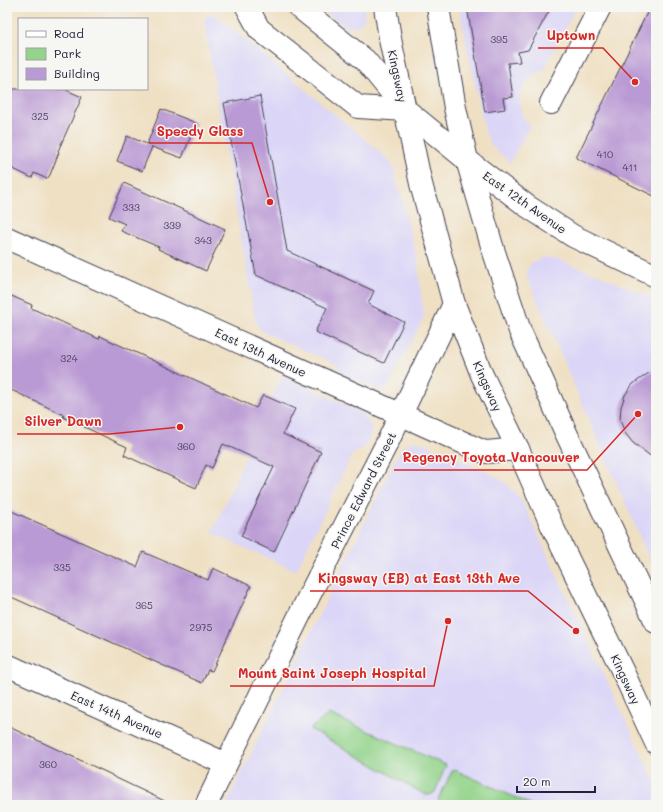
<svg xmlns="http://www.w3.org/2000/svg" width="663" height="812" font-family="Mali,sans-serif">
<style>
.built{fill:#dbd6f7}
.green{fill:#93d38a;stroke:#5a7a62}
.building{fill:#ba9ad4}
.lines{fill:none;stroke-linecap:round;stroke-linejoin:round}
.minor-casing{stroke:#413e4f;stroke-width:24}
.tertiary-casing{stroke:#413e4f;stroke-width:24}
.primary-casing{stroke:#413e4f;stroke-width:24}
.minor{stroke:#fff;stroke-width:22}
.tertiary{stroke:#fff;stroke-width:22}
.primary{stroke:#fff;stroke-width:22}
.labels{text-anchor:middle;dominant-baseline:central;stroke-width:3;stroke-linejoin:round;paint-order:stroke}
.number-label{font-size:10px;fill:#484061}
.street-label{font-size:12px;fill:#22223b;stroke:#f6f6f2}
.leader{fill:none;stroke:#d62828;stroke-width:1.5}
.callout-dot{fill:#d62828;stroke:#f6f6f2;stroke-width:1.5}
.callout-label{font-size:13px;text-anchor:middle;font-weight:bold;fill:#d62828;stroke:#f6f6f2;stroke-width:3;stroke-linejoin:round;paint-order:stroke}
</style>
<rect width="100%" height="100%" fill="#f6f6f2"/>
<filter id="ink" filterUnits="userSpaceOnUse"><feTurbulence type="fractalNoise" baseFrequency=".025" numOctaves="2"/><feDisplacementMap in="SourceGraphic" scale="8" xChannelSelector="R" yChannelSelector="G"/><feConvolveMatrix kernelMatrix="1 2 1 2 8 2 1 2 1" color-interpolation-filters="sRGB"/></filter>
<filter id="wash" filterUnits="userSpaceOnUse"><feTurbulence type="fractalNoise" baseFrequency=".012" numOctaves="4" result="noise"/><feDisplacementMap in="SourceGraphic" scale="16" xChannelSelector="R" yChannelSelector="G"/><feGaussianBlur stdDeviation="0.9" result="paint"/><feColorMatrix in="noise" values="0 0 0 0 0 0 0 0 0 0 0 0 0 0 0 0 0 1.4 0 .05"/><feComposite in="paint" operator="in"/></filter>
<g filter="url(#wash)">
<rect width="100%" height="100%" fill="#efe0c3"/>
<g class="built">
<path d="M319,7H364L365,15L364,20L357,26L346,27Z"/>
<path d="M459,7H576L544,70L534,75L525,84L520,94V104L522,115L530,126L510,163L492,146L485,132Z"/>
<path d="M210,14H214L386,157L393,167L417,257L424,317L387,388L383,390L376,389L343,374L336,364L265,333L258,327L255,319L204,21L206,17Z"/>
<path d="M545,257L555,259L597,274L656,300V574L527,277V270L531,263L539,259Z"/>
<path d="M282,376L360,411L366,418L371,426V434L365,447L352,455L296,571L212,533Z"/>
<path d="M414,441L424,443L498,477L506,484L521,499L656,784V805H226L400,450L403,446Z"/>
</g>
<g class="green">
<path d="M329,714L446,765L435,792L430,795L424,794L310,729Z"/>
<path d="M453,769L532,805H444L438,800Z"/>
</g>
<g id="blocks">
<g class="building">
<path d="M467,7H551L528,50L518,52L520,62L508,63L513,97L503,98L505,109L485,112Z"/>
<path d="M650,7H656V197L576,158Z"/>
<path d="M7,89H64L82,97L58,151L59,152L50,175L47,179L34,173L32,178L7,166Z"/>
<path d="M260,96L287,251L374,291L368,304L404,322L384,363L315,332L327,308L256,275L224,103Z"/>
<path d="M161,109L196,123L182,158L152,147L142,171L117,161L127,136L147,144Z"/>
<path d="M124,183L225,229L206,271L158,249L159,247L121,231L125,224L109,217Z"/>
<path d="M7,294L32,305L31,308L99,339L100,336L256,408L263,395L295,409L283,434L321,452L274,552L241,536L274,467L223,444L212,468L206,465L196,488L124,455L127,447L63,417L64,415L7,388Z"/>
<path d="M656,368V460L633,443L625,433L620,420L621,407L625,395L633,384Z"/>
<path d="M7,509L137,567L143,552L208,580L213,568L251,586L212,671L208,670L202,683L7,595Z"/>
<path d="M7,726L112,775V776L173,805H7Z"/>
</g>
</g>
</g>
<g filter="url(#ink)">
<use href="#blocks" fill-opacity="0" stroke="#413e4f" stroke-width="1"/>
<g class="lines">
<g class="minor-casing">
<g id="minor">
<path d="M551,103L600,7"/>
<path d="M7,238L482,451L487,452L518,449"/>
<path d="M7,665L226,764"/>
<path d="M206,805L312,590L389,439L454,304"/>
</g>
</g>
<g class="tertiary-casing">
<g id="tertiary">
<path d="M247,7L259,29L358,107L406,110"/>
<path d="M299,7L365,60L406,110L467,160L527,206L573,236L656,276"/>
</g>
</g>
<g class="primary-casing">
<g id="primary">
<path d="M385,7L391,44L421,184L454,304L482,375L518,449L552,526L623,672L656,743"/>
<path d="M438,7L455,108L467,160L492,246L520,331L567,435L656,622"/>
</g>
</g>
<use href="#minor" class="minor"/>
<use href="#tertiary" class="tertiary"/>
<use href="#primary" class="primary"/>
</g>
</g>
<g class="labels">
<g class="number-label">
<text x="499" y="39">395</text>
<text x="40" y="116">325</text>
<text x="605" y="154">410</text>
<text x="630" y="167">411</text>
<text x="131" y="207">333</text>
<text x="172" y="225">339</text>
<text x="203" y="240">343</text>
<text x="69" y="358">324</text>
<text x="186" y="446">360</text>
<text x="62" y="567">335</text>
<text x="144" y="605">365</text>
<text x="201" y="627">2975</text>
<text x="48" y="764">360</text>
</g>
<g class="street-label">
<text transform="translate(398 76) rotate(78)">Kingsway</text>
<text transform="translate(525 202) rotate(35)">East 12th Avenue</text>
<text transform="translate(261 352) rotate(25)">East 13th Avenue</text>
<text transform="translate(488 386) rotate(66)">Kingsway</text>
<text transform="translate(363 490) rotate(-63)">Prince Edward Street</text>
<text transform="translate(626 679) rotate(65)">Kingsway</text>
<text transform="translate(117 714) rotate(24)">East 14th Avenue</text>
</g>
</g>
<path class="leader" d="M635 82L603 48H538M270 202L252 143H149M180 427L110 434H17M638 414L587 470H394M576 631L528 591H310M448 621L434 686H230"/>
<g class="callout-dot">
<circle cx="635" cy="82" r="4"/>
<circle cx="270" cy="202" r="4"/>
<circle cx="180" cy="427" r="4"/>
<circle cx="638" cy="414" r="4"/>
<circle cx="576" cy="631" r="4"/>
<circle cx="448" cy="621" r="4"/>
</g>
<g class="callout-label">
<text x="571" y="40">Uptown</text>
<text x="200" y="136">Speedy Glass</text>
<text x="63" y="426">Silver Dawn</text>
<text x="491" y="462">Regency Toyota Vancouver</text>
<text x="419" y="583">Kingsway (EB) at East 13th Ave</text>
<text x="332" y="678">Mount Saint Joseph Hospital</text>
</g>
<rect width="663" height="812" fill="none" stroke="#f6f6f2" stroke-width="24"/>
<rect x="18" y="18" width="130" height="72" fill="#f6f6f2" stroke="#a1a1a9"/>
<rect x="26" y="31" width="20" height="6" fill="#ffffff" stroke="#a1a1a9"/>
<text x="54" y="38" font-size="12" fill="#22223b">Road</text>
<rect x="26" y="48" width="20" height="12" fill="#93d38a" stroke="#a1a1a9"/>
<text x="54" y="58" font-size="12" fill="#22223b">Park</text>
<rect x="26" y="68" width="20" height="12" fill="#ba9ad4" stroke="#a1a1a9"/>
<text x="54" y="78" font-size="12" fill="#22223b">Building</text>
<path d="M517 786v6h78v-6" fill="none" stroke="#22223b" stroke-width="2"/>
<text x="523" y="786" font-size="12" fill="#22223b" stroke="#f6f6f2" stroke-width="3" paint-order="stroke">20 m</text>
</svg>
